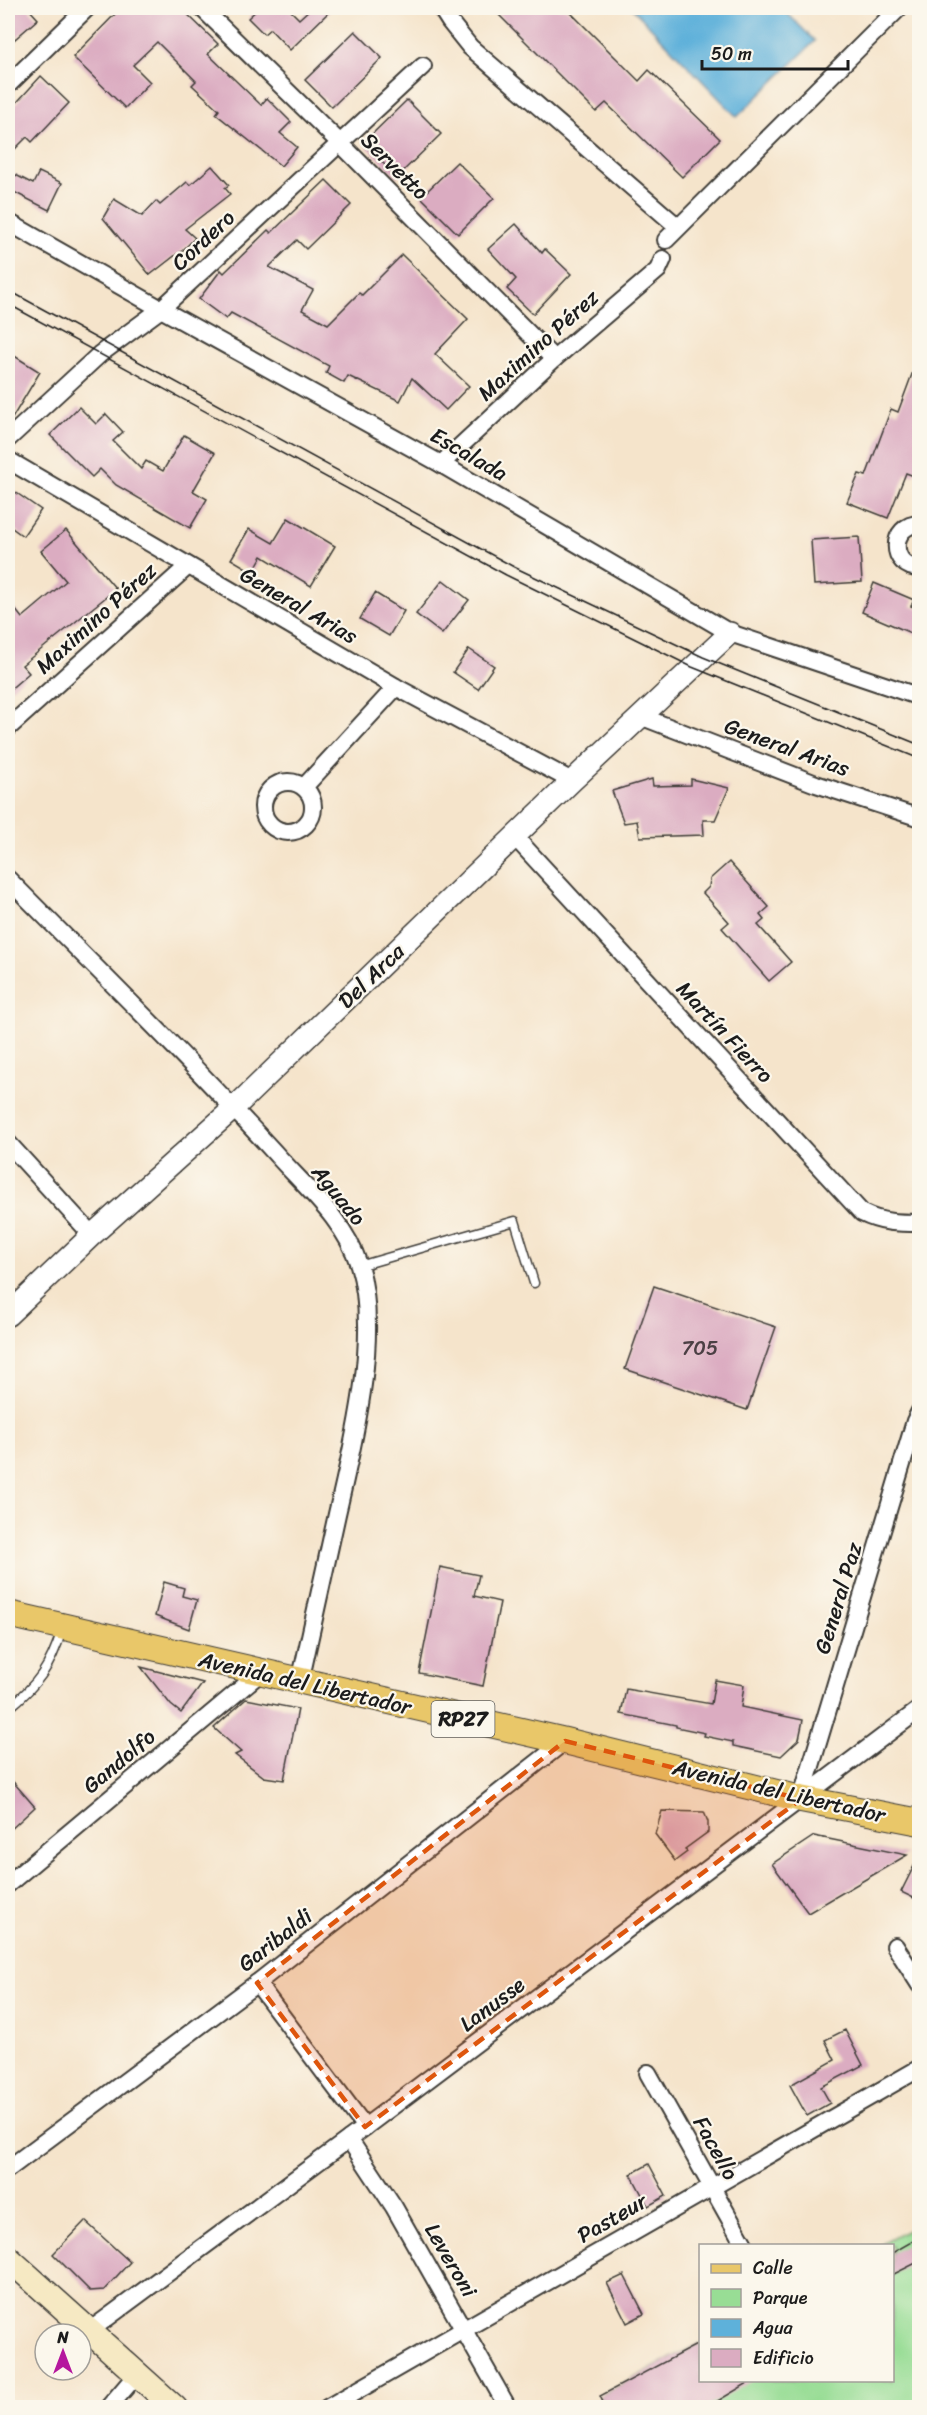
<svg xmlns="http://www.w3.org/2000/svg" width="927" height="2415" font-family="Sriracha,sans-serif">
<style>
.green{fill:#98dd95;stroke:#5a7c58;stroke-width:1.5}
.water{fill:#5eb1da;stroke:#3d667b;stroke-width:1.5}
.building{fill:#dbacc1}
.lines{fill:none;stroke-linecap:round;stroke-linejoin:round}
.service-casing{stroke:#3d3a36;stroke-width:11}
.minor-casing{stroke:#3d3a36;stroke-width:20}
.tertiary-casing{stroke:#3d3a36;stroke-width:24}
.secondary-casing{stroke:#3d3a36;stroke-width:27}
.primary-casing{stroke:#3d3a36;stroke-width:28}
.service{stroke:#fff;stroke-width:8}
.minor{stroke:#fff;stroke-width:16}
.tertiary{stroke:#fff;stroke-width:21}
.secondary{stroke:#f6e9c3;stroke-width:24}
.primary{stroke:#e9c769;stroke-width:26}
.tram{stroke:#1c1c1c;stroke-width:1.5}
.marked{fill:#de560d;fill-opacity:0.2;stroke:#de560d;stroke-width:4.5;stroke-dasharray:12 8;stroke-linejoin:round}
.labels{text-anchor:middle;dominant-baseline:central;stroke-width:4.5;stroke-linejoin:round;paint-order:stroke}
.number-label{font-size:20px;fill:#4c4045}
.shield{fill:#fbf7ec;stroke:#5f5e5a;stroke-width:1.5}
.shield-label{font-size:21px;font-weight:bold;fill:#1c1c1c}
.street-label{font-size:22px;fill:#1c1c1c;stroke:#fbf7ec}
</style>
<rect width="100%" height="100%" fill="#fbf7ec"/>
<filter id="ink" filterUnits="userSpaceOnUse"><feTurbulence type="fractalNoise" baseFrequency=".0167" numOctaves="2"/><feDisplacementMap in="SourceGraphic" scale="12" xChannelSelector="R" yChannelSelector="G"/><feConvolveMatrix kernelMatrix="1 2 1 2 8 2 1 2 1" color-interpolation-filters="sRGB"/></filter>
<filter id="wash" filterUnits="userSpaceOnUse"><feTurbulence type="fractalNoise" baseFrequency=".008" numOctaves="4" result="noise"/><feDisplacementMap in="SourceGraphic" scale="24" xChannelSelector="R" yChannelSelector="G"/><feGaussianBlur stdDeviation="1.35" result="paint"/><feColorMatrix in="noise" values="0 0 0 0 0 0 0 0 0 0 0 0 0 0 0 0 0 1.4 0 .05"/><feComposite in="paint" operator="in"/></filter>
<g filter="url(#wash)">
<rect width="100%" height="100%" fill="#f5e4cb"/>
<path class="green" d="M919,2224V2407L601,2408L605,2405L600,2396L700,2343V2380H892V2246L880,2245Z"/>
<path class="water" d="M632,8H782L815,41L737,117Z"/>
<g id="blocks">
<g class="building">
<path d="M8,8H28L38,19L8,45Z"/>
<path d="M121,8H181L218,44L208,54L261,105L267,98L291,122L280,133L297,147L281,166L216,114L219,110L192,85L196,81L157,42L133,65L150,82L125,108L73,57Z"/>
<path d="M259,8H288L299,19L311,8H333L290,50L270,29L264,34L248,18Z"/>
<path d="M492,8H566L639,81L649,70L720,139L682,177L606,103L596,112Z"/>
<path d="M355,31L382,58L332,107L305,80Z"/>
<path d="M41,76L69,103L32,142L27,137L8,156V112Z"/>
<path d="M407,100L441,134L397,177L363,143Z"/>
<path d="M457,162L494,198L458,234L421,197Z"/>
<path d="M212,166L229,185L225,188L230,194L185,229L195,238L178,255L177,254L150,275L103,218L114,199L142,216L156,201L160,205L187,182L190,185Z"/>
<path d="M8,171L33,184L39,172L62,183L49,210L8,189Z"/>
<path d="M326,180L351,205L306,249L297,240L269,267L313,290L302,310L328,324L359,293L362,295L402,255L468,319L435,354L469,386L446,410L412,378L400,401L348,376L344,383L326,373L329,366L231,313L226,319L199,299L221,270L224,273L268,230L271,233Z"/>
<path d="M516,224L542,253L545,249L571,274L533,314L507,289L516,279L488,249Z"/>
<path d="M8,352L40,372L8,425Z"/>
<path d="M918,358L920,460L914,476L906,473L888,518L847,502L859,474L866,476L891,409L898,412Z"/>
<path d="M79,407L96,424L106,414L123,432L113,441L141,469L146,461L163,471L184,435L215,453L193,491L207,499L190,528L116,485L100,469L92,477L50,435Z"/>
<path d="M8,487L41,510L23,536L8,525Z"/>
<path d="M288,518L335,546L311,586L262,556L253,572L231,559L249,529L273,543Z"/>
<path d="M66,530L116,589L22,665L29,673L8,691V600L22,618L66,581L41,551Z"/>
<path d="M859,537L862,582L814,585L811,540Z"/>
<path d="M443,580L469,600L442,634L416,614Z"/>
<path d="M874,583L914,600L911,606L920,609V637L862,612Z"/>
<path d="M375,593L404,611L389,636L360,619Z"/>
<path d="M469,649L494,666L478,689L453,672Z"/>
<path d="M652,779L653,786L691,785V779L729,788L715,820H703L704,835L640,837L637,821L624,823L612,791Z"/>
<path d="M729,862L769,907L760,915L764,920L758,925L791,962L769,981L722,928L729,922L703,893L709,887L710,879Z"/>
<path d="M654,1286L776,1327L747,1410L625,1369Z"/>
<path d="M440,1567L479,1575L474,1596L500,1602L483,1686L419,1673Z"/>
<path d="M164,1582L184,1588L182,1596L197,1600L189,1629L155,1616Z"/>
<path d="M141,1667L203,1683L181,1713L171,1705Z"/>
<path d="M715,1680L744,1685L741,1707L803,1720L799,1739L781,1756L733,1746V1742L704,1736L705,1733L676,1727V1725L621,1714L626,1689L711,1704Z"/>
<path d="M246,1699L298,1709L284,1780L264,1777L235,1755L241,1752L214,1728Z"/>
<path d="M8,1776L35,1807L8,1832Z"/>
<path d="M662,1811L704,1812L708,1822V1832L685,1849L687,1852L675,1861L655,1834Z"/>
<path d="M814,1836L907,1855L808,1913L772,1864Z"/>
<path d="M920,1854V1901L901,1892Z"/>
<path d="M845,2030L863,2065L821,2087L830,2103L807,2116L790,2085L835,2060L825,2040Z"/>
<path d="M649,2164L666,2196L648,2206L631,2174Z"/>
<path d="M85,2221L130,2262L104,2290L90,2291L53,2254Z"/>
<path d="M920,2237V2261L892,2275V2253Z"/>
<path d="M624,2275L644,2314L627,2323L607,2283Z"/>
<path d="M700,2343V2380H753L706,2408H606L600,2396Z"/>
</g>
</g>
</g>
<g filter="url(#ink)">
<use href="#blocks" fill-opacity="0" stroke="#3d3a36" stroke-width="1.5"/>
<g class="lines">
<g class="service-casing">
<g id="service">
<path d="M359,1266L515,1221L534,1283"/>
<path d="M8,1709C38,1684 50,1668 62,1630"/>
</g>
</g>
<g class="minor-casing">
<g id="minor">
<path d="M202,8L340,143L554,359"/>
<path d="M441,8L450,22L470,47L678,227"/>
<path d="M8,85L87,8"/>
<path d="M8,222L161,309L441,464L730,633L920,697"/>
<path d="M666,240L899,8"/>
<path d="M8,439L100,354L161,309L423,66"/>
<path d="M8,460L396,687L572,781"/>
<path d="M441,464L554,359L658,270L663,259"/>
<path d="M920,524C889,524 889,568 920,568"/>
<path d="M640,716L816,784L920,818"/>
<path d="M8,728L188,566"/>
<circle cx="288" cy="807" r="25"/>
<path d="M304,787L396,687"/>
<path d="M515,837L862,1213C882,1223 898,1223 920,1223"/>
<path d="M8,879C97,969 188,1058 274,1152C304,1186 345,1220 359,1265C381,1335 353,1445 337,1514C325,1570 312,1626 300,1682"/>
<path d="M8,1143L92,1235"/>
<path d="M801,1799L915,1421L920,1411"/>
<path d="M8,1884L260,1673"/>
<path d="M895,1946L920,1985"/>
<path d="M257,1983L365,2127"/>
<path d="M648,2073L745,2246"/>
<path d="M349,2139L394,2207L508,2408"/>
<path d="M8,2169L257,1983L565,1741"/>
<path d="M88,2332L349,2139L920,1709"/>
<path d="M108,2408L137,2374"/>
<path d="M327,2408L920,2068"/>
</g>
</g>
<g class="tertiary-casing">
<path id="tertiary" d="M8,1315L92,1235L234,1108L572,781L730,633"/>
</g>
<g class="secondary-casing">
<path id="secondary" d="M8,2258L175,2408"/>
</g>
<g class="primary-casing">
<path id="primary" d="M8,1614L565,1741L801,1799L920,1822"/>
</g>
<use href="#service" class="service"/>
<use href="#minor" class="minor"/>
<use href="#tertiary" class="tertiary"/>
<use href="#secondary" class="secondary"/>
<use href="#primary" class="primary"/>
<g class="tram">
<path d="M8,290L514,567L703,657L920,745"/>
<path d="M8,304L506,575L692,667L920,759"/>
</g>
</g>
</g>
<path class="marked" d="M565,1741L801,1799L365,2127L257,1983Z"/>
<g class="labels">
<g class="number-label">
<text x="700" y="1348">705</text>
</g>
<rect class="shield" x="431.5" y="1701" width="63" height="36" rx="4.5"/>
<g class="shield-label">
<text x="463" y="1719">RP27</text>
</g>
<g class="street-label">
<text transform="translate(395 166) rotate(45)">Servetto</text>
<text transform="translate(203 240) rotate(-43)">Cordero</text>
<text transform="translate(538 345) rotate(-42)">Maximino Pérez</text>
<text transform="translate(469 454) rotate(30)">Escalada</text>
<text transform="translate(299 605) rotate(30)">General Arias</text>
<text transform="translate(96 618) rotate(-42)">Maximino Pérez</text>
<text transform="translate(787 747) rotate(20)">General Arias</text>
<text transform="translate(371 976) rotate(-44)">Del Arca</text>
<text transform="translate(725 1032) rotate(47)">Martín Fierro</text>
<text transform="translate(339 1195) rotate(51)">Aguado</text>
<text transform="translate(838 1598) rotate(-73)">General Paz</text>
<text transform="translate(305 1683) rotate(13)">Avenida del Libertador</text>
<text transform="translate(119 1761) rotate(-40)">Gandolfo</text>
<text transform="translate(779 1791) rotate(13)">Avenida del Libertador</text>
<text transform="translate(275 1940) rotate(-38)">Garibaldi</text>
<text transform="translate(492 2004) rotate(-37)">Lanusse</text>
<text transform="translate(716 2148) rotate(61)">Facello</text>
<text transform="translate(612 2218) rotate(-30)">Pasteur</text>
<text transform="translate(451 2260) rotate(60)">Leveroni</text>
</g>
</g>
<rect width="927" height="2415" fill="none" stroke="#fbf7ec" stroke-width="30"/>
<rect x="699" y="2244" width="195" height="138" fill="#fbf7ec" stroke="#a29f99" stroke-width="1.5"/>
<rect x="711" y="2264" width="30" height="9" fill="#e9c769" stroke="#a29f99" stroke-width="1.5"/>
<text x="753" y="2274" font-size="18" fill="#1c1c1c">Calle</text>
<rect x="711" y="2289" width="30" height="18" fill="#98dd95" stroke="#a29f99" stroke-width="1.5"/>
<text x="753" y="2304" font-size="18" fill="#1c1c1c">Parque</text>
<rect x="711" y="2319" width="30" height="18" fill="#5eb1da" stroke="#a29f99" stroke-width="1.5"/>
<text x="753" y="2334" font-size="18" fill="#1c1c1c">Agua</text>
<rect x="711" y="2349" width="30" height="18" fill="#dbacc1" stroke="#a29f99" stroke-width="1.5"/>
<text x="753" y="2364" font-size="18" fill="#1c1c1c">Edificio</text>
<g transform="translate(63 2352)"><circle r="28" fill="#fbf7ec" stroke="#a29f99" stroke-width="1.5"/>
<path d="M0-4.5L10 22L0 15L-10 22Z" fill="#b5179e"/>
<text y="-9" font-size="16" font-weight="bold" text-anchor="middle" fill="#1c1c1c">N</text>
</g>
<path d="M702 60v9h146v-9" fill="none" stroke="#1c1c1c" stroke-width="3"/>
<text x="711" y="60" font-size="18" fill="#1c1c1c" stroke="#fbf7ec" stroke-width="4.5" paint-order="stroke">50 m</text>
</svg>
